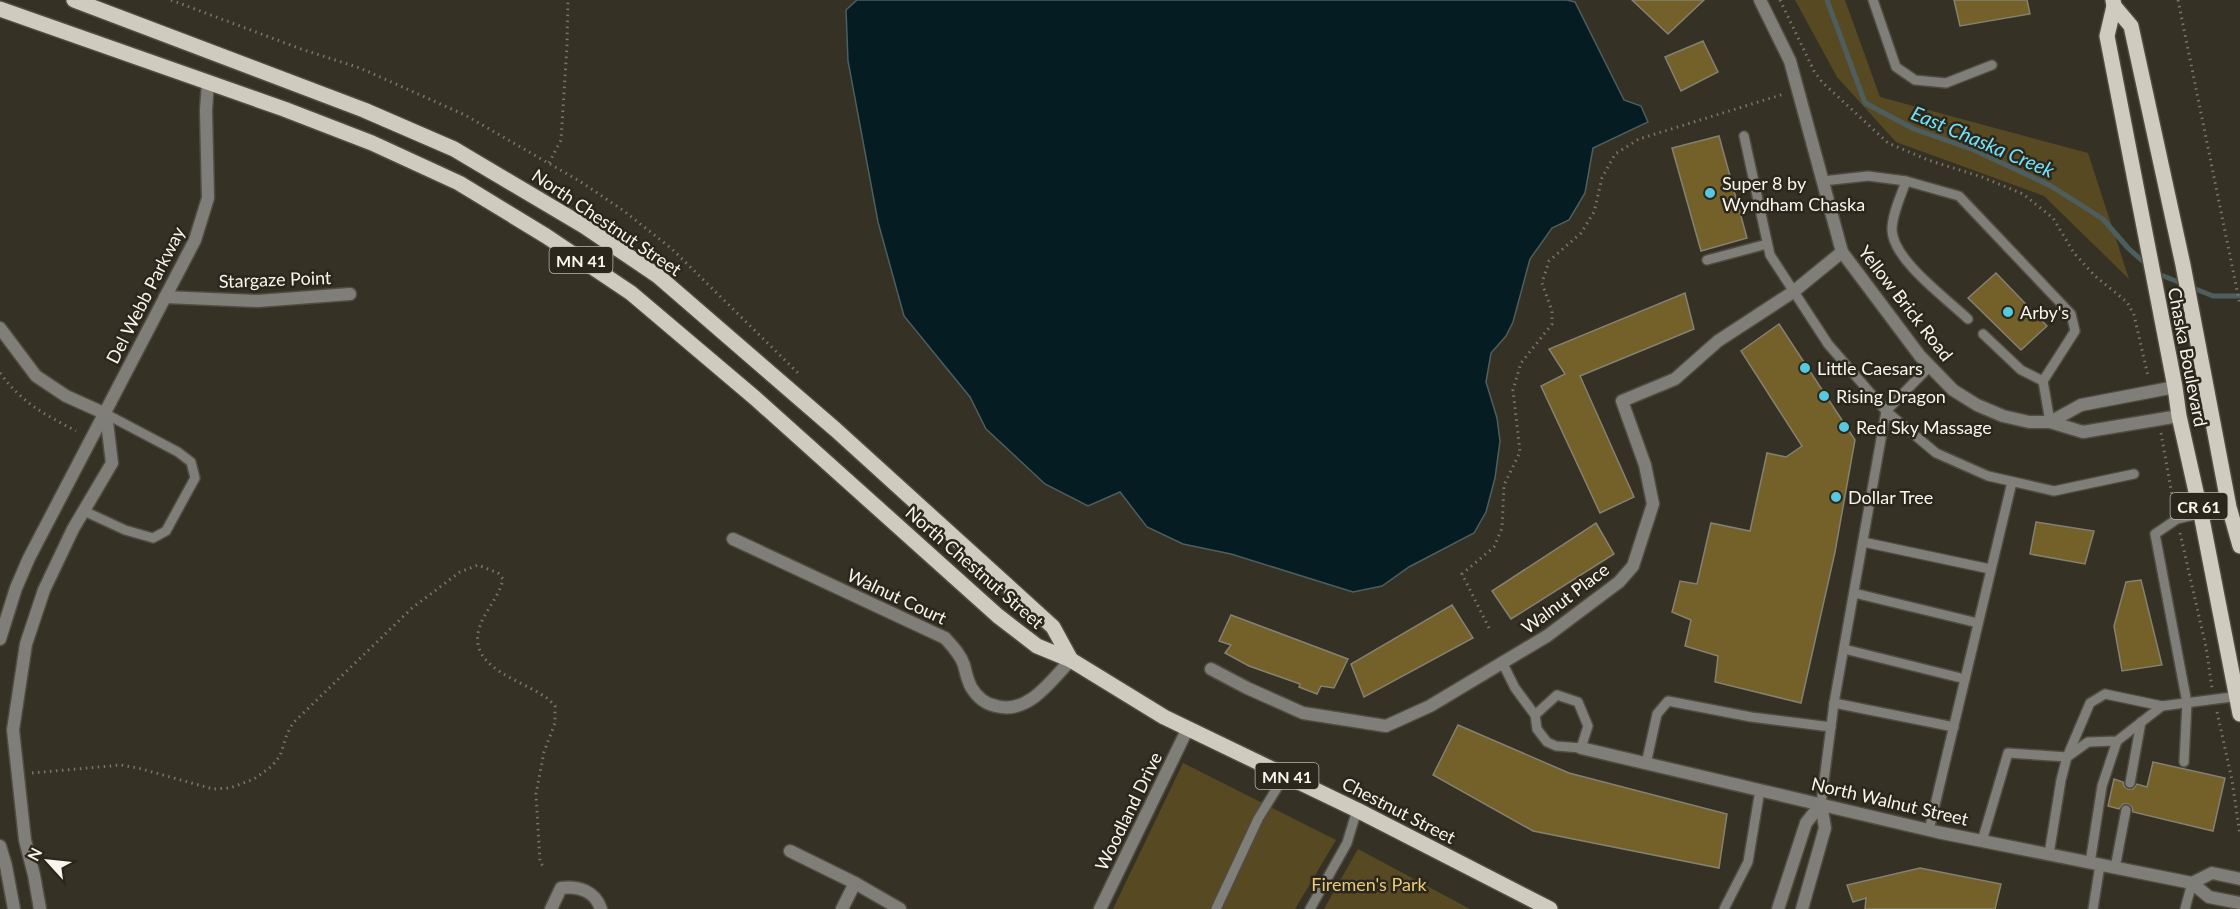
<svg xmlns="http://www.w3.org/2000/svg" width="2240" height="909" font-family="Lato,sans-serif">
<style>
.green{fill:#574a23}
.water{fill:#051d22;stroke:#4e5e5f;stroke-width:1.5}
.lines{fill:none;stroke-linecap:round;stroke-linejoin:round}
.stream{stroke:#4e5e5f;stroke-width:5}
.building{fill:#746129;stroke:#848072;stroke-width:1.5}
.service-casing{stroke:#504c41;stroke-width:12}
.minor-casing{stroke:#504c41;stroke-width:15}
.tertiary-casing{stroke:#504c41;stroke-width:15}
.primary-casing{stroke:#504c41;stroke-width:18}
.path{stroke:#7a766c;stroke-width:3;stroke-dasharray:1.5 4.5;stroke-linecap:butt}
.service{stroke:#807e78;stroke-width:9}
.minor{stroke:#807e78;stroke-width:12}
.tertiary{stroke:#807e78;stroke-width:12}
.primary{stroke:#d0cbbf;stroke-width:15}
.poi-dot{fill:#56c9e1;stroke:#2b271c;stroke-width:2}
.labels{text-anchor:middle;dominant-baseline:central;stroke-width:5;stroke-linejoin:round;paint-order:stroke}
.shield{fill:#2b271c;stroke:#bab7ae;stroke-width:1.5}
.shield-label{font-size:16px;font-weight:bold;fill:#f8f5ed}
.poi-label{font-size:18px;fill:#f8f5ed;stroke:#2b271c;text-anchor:start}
.street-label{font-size:18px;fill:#f8f5ed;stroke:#2b271c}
.park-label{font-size:18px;fill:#e8cb78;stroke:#2b271c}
.water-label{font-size:20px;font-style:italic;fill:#71e2fa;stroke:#2b271c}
</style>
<rect width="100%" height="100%" fill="#353125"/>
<g class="green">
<path d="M1795,0H1845L1880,97L2088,153L2129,279L2044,196L1896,142L1837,77Z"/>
<path d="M1183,763L1336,840L1295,909H1113Z"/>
<path d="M1358,849L1470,909H1324Z"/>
</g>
<path class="water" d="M857,0H1567L1575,2L1624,100L1641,106L1648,122L1593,148L1585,193L1569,220L1552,228L1530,259L1513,322L1506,336L1491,353L1486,382L1497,418L1500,441L1495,478L1486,512L1474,533L1409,567L1382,586L1353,592L1231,554L1183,544L1147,527L1120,492L1088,506L1045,484L986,429L970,397L904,316L878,222L848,61L846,10Z"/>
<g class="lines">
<g class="stream">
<path d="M1827,0L1865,103L1914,129L1974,150L2051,186L2103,219L2128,248L2147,265"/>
<path d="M2156,273L2213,296H2240"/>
</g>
</g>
<g class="building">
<path d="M1632,0H1704L1668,34Z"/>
<path d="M1954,0H2027L2030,14L1960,26Z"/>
<path d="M1703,41L1718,72L1681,91L1665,57Z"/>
<path d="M1719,136L1747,238L1701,251L1672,148Z"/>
<path d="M1996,273L2047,326L2021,350L1968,298Z"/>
<path d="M1685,293L1694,329L1580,376L1634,497L1600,513L1541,386L1565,374L1549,349Z"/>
<path d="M1779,324L1855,440L1835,552L1801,703L1715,682L1718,656L1685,646L1691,620L1672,612L1680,581L1697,584L1711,523L1750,531L1767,453L1786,457L1802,446L1741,351Z"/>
<path d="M2036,522L2094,531L2085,564L2030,554Z"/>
<path d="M1596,523L1614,554L1511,619L1492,591Z"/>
<path d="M2141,580L2162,665L2122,671L2114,626L2126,582Z"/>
<path d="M1452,605L1473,638L1364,697L1351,664Z"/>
<path d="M1231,615L1348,659L1334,688L1321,686L1317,694L1299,687L1300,684L1249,666L1225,653L1231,645L1219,641Z"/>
<path d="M1458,725L1569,773L1727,814L1719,868L1533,831L1433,775Z"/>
<path d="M2153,762L2225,778L2213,831L2133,812L2132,807L2128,804H2123L2119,809L2108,806L2114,779L2123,782L2124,786L2128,789H2133L2137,784L2147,787Z"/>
<path d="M1920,868L2001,884L1995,909H1865L1866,898L1853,902L1847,885Z"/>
</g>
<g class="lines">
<g class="service-casing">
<g id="service">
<path d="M1873,0L1896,67L1915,80L1946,83L1992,65"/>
<path d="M1744,136L1770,255L1828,344L1886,411L1936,453L1988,476L2054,491L2134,474"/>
<path d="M1823,181L1868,176L1906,181L1959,196L2071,314L2075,331L2043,381L2050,422"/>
<path d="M1906,181C1901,196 1892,214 1892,230C1893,260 1946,298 1968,319"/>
<path d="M1707,260L1767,244"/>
<path d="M1983,334L2021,370L2043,381"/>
<path d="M84,511L125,530L153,538L166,531L195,478L191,462L178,452L106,414"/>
<path d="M1863,542L1990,569"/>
<path d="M1854,593L1978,623"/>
<path d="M1844,649L1965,679"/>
<path d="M1503,664L1515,688L1535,715L1537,729L1547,742L1556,746L1581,748L1588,726L1578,702L1557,695L1535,715"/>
<path d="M1834,703L1954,727"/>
<path d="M2184,762L2187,703L2155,534L2177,519L2229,507"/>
<path d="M1646,764L1657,714L1668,701L1751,717L1831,727"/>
<path d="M2130,783L2141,722"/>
<path d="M1821,804L1834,703L1886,411L1930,366"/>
<path d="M1929,830L2012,482"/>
<path d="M1982,841L2008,753L2067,757L2090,703L2105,694L2162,706"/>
<path d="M2049,854L2061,780L2067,757L2088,742L2117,741L2162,706L2240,696"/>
<path d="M2090,863L2102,786L2117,741"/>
<path d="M2115,868L2126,810"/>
<path d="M1216,909L1258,819L1285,775"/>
<path d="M1310,909L1347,843L1357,810"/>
<path d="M1724,909L1748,862L1760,790"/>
<path d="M2093,909L2100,865"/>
<path d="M2185,909L2192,883"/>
</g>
</g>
<g class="minor-casing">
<g id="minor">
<path d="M165,297L258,301L350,294"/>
<path d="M0,328L36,376L66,396L106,414"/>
<path d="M733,539L945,638C953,647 960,654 964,665C966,673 967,679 971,687C977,697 985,704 996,706C1029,715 1051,680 1071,660"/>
<path d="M0,639L16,588L29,558L195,240L208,198L206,110L208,82"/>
<path d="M1211,669L1247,688L1303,713L1386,726L1430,706L1547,636L1619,582L1633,566L1653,504L1645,465L1622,401L1675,379L1718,341L1793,292L1842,252"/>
<path d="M1581,748L1937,832L2192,883L2209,897L2240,903"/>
<path d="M0,846L6,866L14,909"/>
<path d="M790,851L855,883L900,909"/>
<path d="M2192,883L2212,873L2240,879"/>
<path d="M40,909L34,875L25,840L13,730L26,644L44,590L73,529L112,463L106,414"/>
<path d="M551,909L561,888C579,886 595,891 601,909"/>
<path d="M842,909L855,883"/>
<path d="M1100,909L1188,728"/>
<path d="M1778,909L1806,823L1821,804"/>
<path d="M1802,909L1825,828L1821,804"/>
</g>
</g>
<g class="tertiary-casing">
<g id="tertiary">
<path d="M1760,0L1790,61L1842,252L1920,356L1953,390L1977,405L2003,416L2029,422H2050L2083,432L2179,416"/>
<path d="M2050,422L2081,405L2175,387"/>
</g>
</g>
<g class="primary-casing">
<g id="primary">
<path d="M74,0L364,110L454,149L584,226L658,276L836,430L1053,627L1071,660"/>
<path d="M2113,0L2114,6L2107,36L2175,387L2179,416L2201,514L2240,714"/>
<path d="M2114,6L2131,26L2183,265L2229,507L2240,546"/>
<path d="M0,9L284,109L372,143L459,183L546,236L631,293L755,398L998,616L1037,646L1071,660L1164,717L1357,810L1550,909"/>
</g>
</g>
<g class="path">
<path d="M171,0L301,49L360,68L465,115L581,182L624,211L672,249L798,373"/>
<path d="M1780,0L1814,71L1822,82L1888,143L1928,160L1982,177L2023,194L2053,218L2074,253L2095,276L2127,302L2134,315L2148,376"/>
<path d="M2178,0L2240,305"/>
<path d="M549,163L561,140L567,46L568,0"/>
<path d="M0,373C22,403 44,414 76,431"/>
<path d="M2161,433L2174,506"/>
<path d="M2180,533L2206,647L2212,688"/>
<path d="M1489,628L1462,574L1494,547L1502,528L1504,485L1520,452L1513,390L1521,363L1552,324V311L1542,283L1549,261L1581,233L1594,212L1602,178L1615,154L1639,139L1784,94"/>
<path d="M2217,712L2232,780L2240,835"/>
<path d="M32,773L121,765L138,768L213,789L230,788L254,779L272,766L280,756L287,734L293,723L412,608L460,572L478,565L498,573L503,579C499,598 484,611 479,629C468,668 522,680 545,697C549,699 552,703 555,706V723L544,752L536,794L540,862L545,869"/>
</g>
<use href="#service" class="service"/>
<use href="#minor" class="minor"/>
<use href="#tertiary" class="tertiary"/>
<use href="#primary" class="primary"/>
</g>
<g class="poi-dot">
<circle cx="1710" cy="193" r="6"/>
<circle cx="2008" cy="312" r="6"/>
<circle cx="1805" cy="368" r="6"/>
<circle cx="1824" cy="396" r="6"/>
<circle cx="1844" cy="427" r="6"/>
<circle cx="1836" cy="497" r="6"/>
</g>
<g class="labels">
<g class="shield">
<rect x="549.5" y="247" width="63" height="26" rx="4.5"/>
<rect x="2170.5" y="493" width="57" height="26" rx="4.5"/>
<rect x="1255.5" y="763" width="63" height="26" rx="4.5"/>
</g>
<g class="shield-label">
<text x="581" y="260">MN 41</text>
<text x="2199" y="506">CR 61</text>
<text x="1287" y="776">MN 41</text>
</g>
<g class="poi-label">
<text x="1722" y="183">Super 8 by<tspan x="1722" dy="21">Wyndham Chaska</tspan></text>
<text x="2020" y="312">Arby's</text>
<text x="1817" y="368">Little Caesars</text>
<text x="1836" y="396">Rising Dragon</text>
<text x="1856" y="427">Red Sky Massage</text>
<text x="1848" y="497">Dollar Tree</text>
</g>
<g class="street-label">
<text transform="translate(607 222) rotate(34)">North Chestnut Street</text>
<text transform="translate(275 279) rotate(-2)">Stargaze Point</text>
<text transform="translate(145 295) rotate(-63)">Del Webb Parkway</text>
<text transform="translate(1906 303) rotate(52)">Yellow Brick Road</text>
<text transform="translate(2188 357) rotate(79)">Chaska Boulevard</text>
<text transform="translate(975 567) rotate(41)">North Chestnut Street</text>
<text transform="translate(897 596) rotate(25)">Walnut Court</text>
<text transform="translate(1565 598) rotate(-37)">Walnut Place</text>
<text transform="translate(1890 801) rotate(13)">North Walnut Street</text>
<text transform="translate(1399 810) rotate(27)">Chestnut Street</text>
<text transform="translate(1128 811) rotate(-64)">Woodland Drive</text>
</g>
<g class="park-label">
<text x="1369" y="884">Firemen's Park</text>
</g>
<g class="water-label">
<text transform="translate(1983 141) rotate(23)">East Chaska Creek</text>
</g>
</g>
<g transform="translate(48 861) rotate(297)" stroke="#2b271c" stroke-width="4.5" paint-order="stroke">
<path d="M0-4.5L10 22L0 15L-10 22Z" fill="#f8f5ed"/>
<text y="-9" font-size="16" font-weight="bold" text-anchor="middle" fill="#f8f5ed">N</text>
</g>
</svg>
